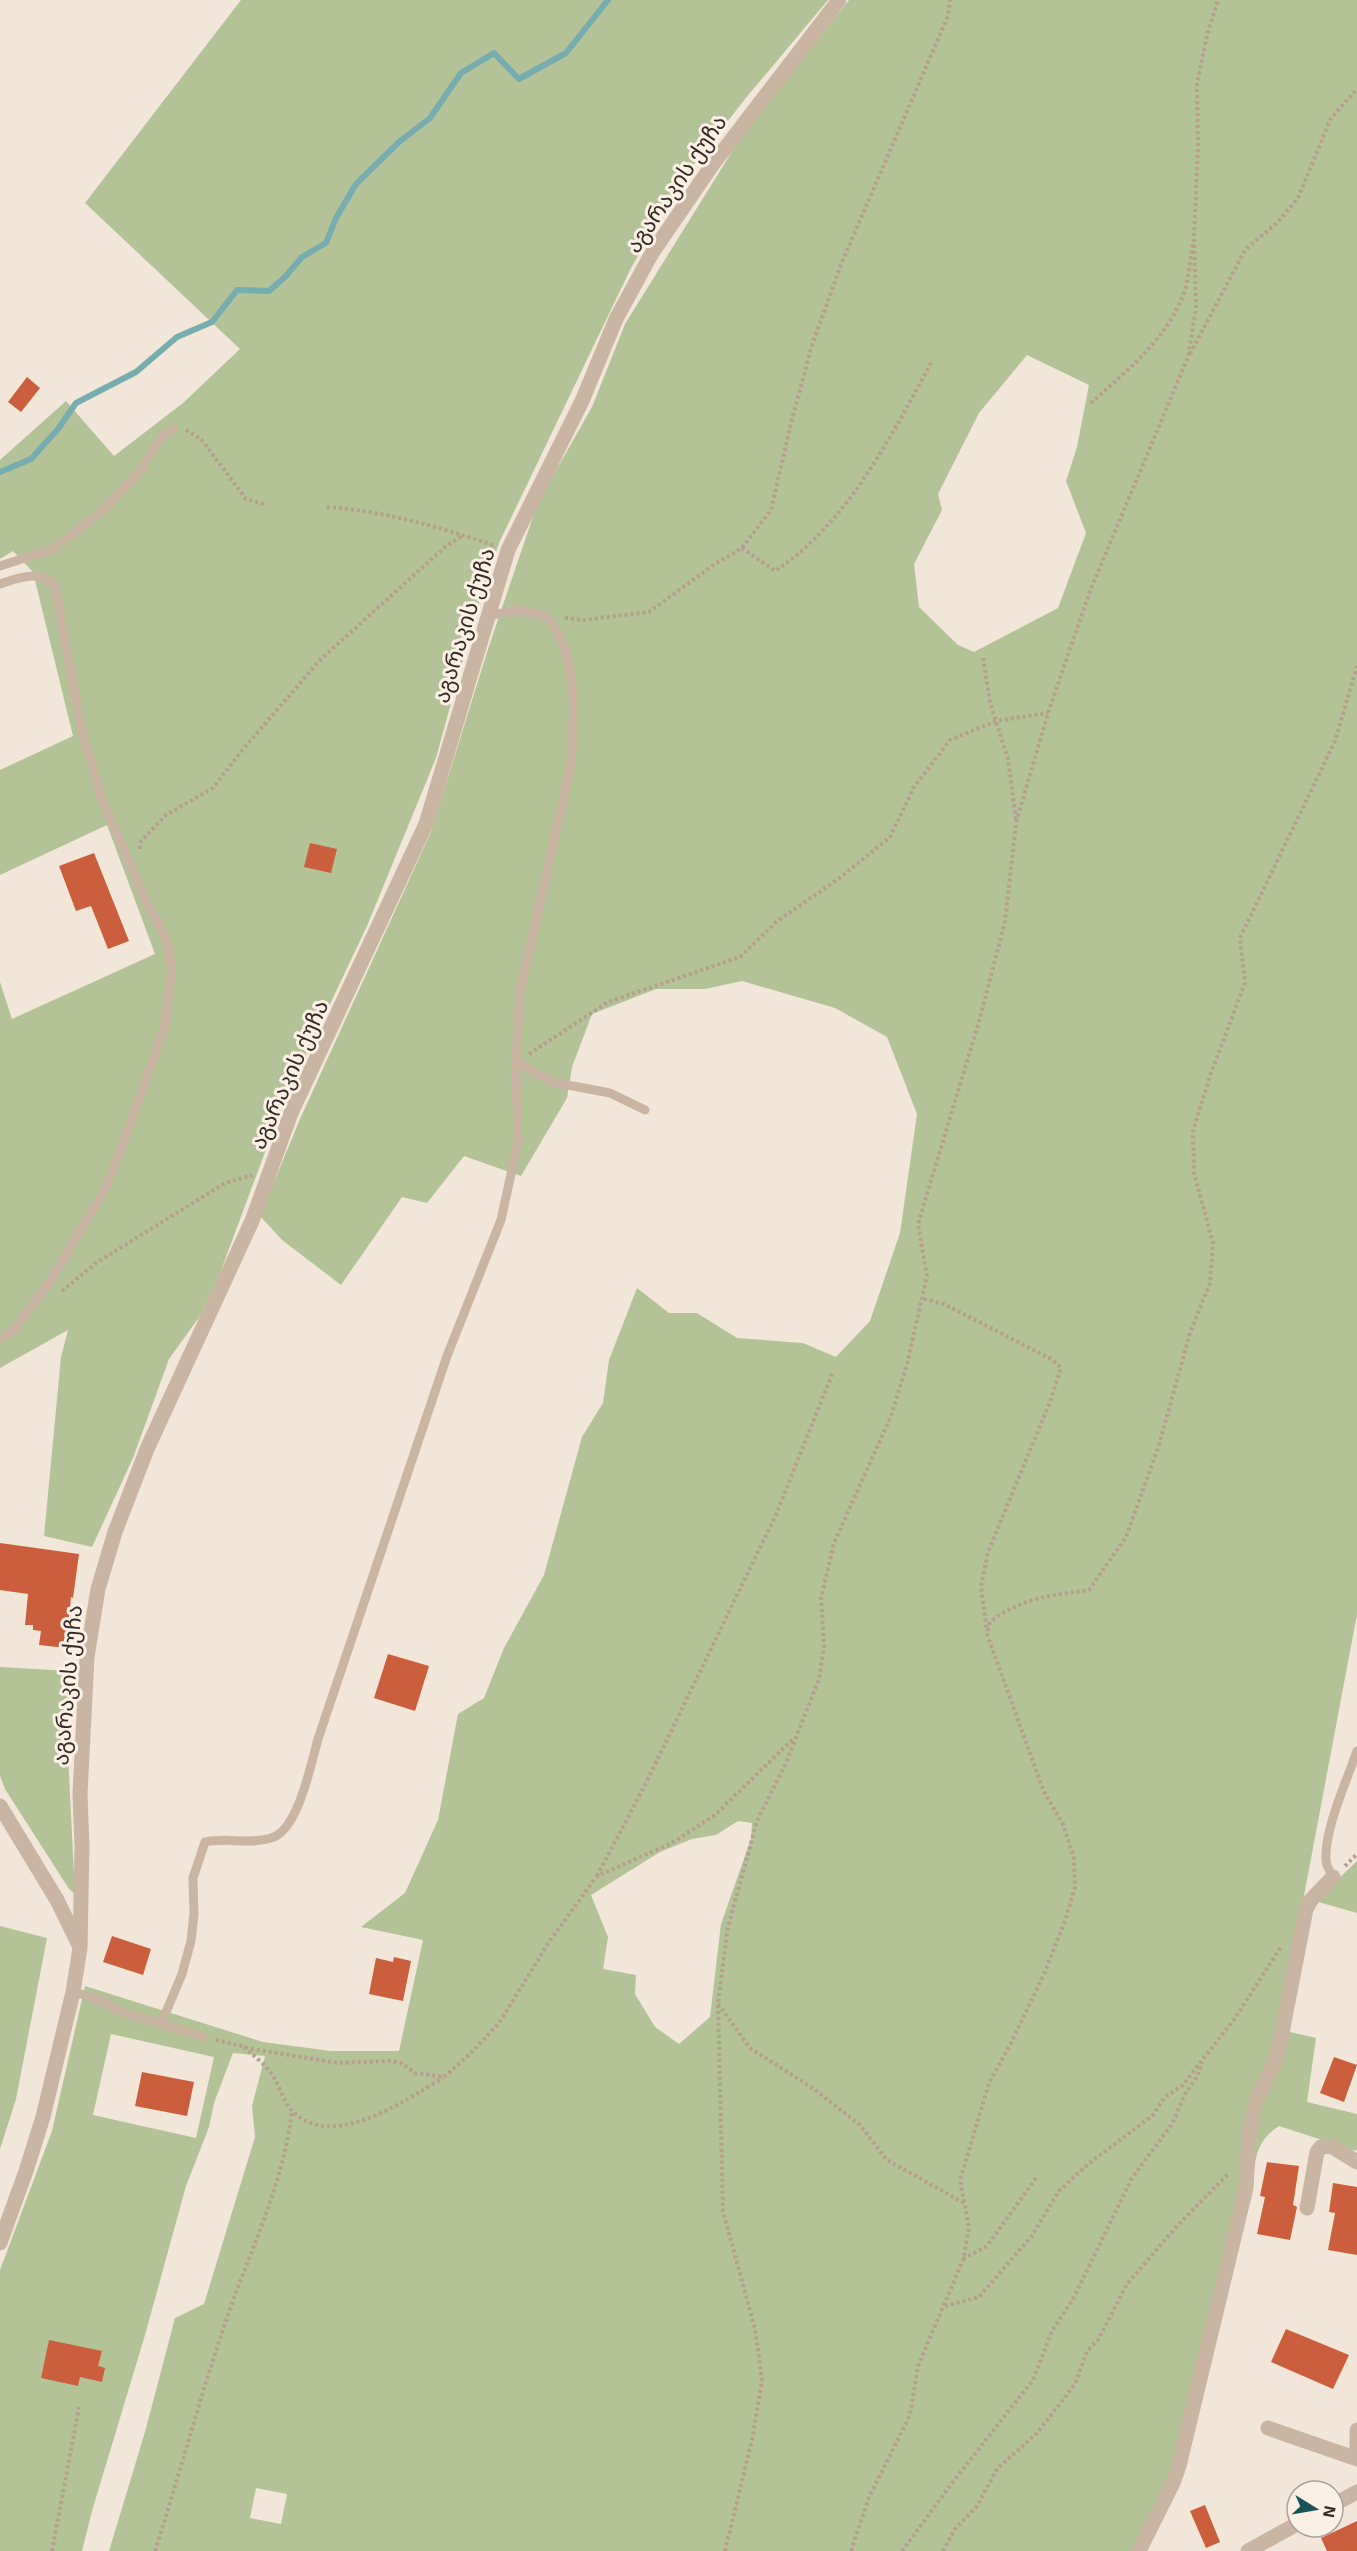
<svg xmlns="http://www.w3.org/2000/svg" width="1357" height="2551" font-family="'Exo 2','Noto Sans Georgian',sans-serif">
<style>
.green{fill:#b4c297;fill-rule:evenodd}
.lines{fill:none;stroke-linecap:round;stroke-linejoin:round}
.stream{stroke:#76aeb0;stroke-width:6}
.building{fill:#cb5e3c}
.path{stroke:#b69f8e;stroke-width:4;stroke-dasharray:3 3;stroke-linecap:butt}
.lane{stroke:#cab5a3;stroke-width:9}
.street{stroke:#cab5a3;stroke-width:15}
.labels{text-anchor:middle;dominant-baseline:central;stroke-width:6;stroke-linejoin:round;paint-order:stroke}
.street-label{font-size:22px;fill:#352a26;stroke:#faf0e4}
</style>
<rect width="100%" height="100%" fill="#f2e6d8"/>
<g class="green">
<path d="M241,0H828L745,99L681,181L631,268L499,543L476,612L436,758L367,926L284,1101L220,1273L200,1316L169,1359L133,1458L92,1547L44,1536L61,1357L68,1330L0,1368V982L12,1019L155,954L107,825L0,875V770L73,736L33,572L13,551L0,559V460L66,401L114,456L183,403L240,349L85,203Z"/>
<path d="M849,0H1357V1614L1278,2034L1253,2098L1243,2187L1174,2466L1133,2551H109L145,2432L175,2318L204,2304L255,2137L252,2106L265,2056L233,2053L214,2103L209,2127L186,2186L145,2335L92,2511L82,2551H0V2270L52,2131L85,1986L263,2042L331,2051H399L423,1940L361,1927L405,1893L438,1820L458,1714L484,1698L504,1648L544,1575L582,1437L603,1403L609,1360L637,1288L669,1313H697L737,1338L803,1343L836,1357L870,1321L900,1233L917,1114L887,1037L835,1008L742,981L705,989H656L592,1014L572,1067L567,1098L521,1176L464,1156L427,1203L402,1197L341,1285L282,1240L260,1216L300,1119L431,832L488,649L538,502L592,407L625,324L746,129ZM1027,355L1089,385L1077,447L1066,481L1086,533L1058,608L974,652L958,645L919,607L914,564L942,510L938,494L979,413ZM738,1821L752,1823L751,1839L721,1924L710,2017L679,2044L655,2027L635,1994L636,1975L603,1969L608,1937L591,1895L660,1852L692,1839L716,1835ZM111,2034L214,2057L196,2138L93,2115ZM256,2488L287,2494L281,2524L250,2518Z"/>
<path d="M0,1667L71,1671L68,1754L75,1894L69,1889L5,1789L0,1776Z"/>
<path d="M1357,1861V1913L1315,1901Z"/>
<path d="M0,1926L47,1938L16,2099L0,2149Z"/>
<path d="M1286,2031L1316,2038L1307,2102L1357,2114V2148L1356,2151L1279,2126C1253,2143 1256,2162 1251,2190L1259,2102Z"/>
</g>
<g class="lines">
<path class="stream" d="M0,472L31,459L58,429L76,403L136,372L177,337L212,322L237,290L269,291L285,277L302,257L326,243L336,218L356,184L399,142L430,118L461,73L494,53L519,79L566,53L608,0"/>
</g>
<g class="building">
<path d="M27,377L40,388L21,412L8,402Z"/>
<path d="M310,843L337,849L331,873L304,867Z"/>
<path d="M94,853L129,941L108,949L91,906L76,911L59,866Z"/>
<path d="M0,1543L79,1554L73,1598L71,1597L66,1648L39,1645L41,1631L33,1630V1625H25L28,1594L0,1590Z"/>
<path d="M388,1654L429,1666L415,1711L374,1698Z"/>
<path d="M112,1936L151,1949L143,1975L103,1962Z"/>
<path d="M394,1957L411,1961L403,2001L369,1994L376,1958L393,1962Z"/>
<path d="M1334,2057L1357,2065L1344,2102L1320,2093Z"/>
<path d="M142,2072L194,2082L187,2116L135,2106Z"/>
<path d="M1267,2162L1299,2166L1293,2205L1297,2207L1290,2240L1257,2234L1265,2197L1260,2196Z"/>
<path d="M1333,2183L1357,2187V2255L1328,2250L1335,2213L1329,2212Z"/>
<path d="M1286,2329L1349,2355L1333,2389L1271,2362Z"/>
<path d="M49,2340L102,2351L98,2366L105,2368L102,2382L80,2377L78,2386L41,2378Z"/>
<path d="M1205,2505L1220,2542L1206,2548L1190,2511Z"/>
<path d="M1357,2521V2551H1327L1321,2538Z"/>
</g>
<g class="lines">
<g class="path">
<path d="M1194,236L1198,148L1197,84L1207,35L1218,0"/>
<path d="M1190,354L1245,250L1278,222L1298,198L1331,118L1357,89"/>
<path d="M1091,403C1128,369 1168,339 1185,290C1189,275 1190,259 1193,244"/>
<path d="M186,430L201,439L246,499L267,505"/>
<path d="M327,507C384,511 439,527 493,545"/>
<path d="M742,548L775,571C847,524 892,435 932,361"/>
<path d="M565,618L583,620L649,612L715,564L742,548L771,510L791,423L812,345L842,262L948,16L950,0"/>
<path d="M983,658L990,702L1008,759L1016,820"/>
<path d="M140,849L141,841L166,815L213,788L240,753L319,661L445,547L463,535"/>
<path d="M529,1054L608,1002L740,957L776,922L841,877L890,837L914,787L950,740L996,721L1048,713"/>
<path d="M62,1291L96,1263L225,1183L252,1175"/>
<path d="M924,1299L944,1304L1053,1360L1061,1368L1050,1402L988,1552L981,1587L987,1631"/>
<path d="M1345,1866L1357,1854"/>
<path d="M597,1876L644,1787L775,1517L833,1372"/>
<path d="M718,2004L750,2048L811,2087L859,2124L887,2160L964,2203"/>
<path d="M216,2040L258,2050L338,2063L391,2061L401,2063L415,2073L444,2077L474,2050L499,2023L549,1942L597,1876L672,1843L715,1815L793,1739"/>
<path d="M244,2047C254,2056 266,2065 273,2076C280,2087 284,2103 293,2112C335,2151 405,2100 443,2078"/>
<path d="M963,2259L987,2246L1036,2178"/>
<path d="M945,2306L979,2297L1031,2237L1059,2191L1087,2165L1153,2115L1164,2098L1183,2085L1235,2018L1281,1947"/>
<path d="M52,2551L79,2407"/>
<path d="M155,2551C182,2467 204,2381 234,2298C257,2236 284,2177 292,2111"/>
<path d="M725,2551L752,2440L762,2380L755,2329L723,2211L718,2003L728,1927L757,1821L786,1763L819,1679L824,1646L821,1598L834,1543L891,1416L907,1364L927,1276L918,1224L978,1025L1005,922L1016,823L1048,713L1090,591L1188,357L1196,308L1194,234"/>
<path d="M851,2551L869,2497L910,2415L918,2366L963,2260L969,2228L960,2180L989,2083L1010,2045L1044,1974L1065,1921L1075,1887L1074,1858L1063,1824L1044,1792L987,1634L990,1622C1020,1598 1053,1595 1089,1590L1126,1537L1159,1445L1190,1333L1210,1283L1213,1243L1194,1173L1193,1131L1211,1073L1245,983L1240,938L1335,741L1357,666"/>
<path d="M902,2551L952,2483L1033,2380L1052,2331L1073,2299L1132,2178L1172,2124L1185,2094L1197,2077L1202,2062"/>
<path d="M943,2551L955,2529L977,2506L997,2469L1037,2433L1075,2384L1087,2351L1098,2340L1127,2284L1177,2226L1229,2173"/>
</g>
<g class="lane">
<path d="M0,566L53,549L103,510L141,470L161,437L174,428"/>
<path d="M0,584C20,578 38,569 55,585L81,728L102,800L147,903L166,938L172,968L165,1026L118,1158L105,1189L51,1280L15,1329L0,1340"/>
<path d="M488,616L517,610L546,616C551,623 558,631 561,640C577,678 574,725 571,765L520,991L516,1061L552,1082L610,1093L645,1110"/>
<path d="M1333,1877C1330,1871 1326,1866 1326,1860C1324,1830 1347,1780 1357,1751"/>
<path d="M73,1992L95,1998L122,2012L204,2037"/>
<path d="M161,2024L182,1974L191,1941L194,1914L193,1878L205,1842C227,1837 249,1845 271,1838C298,1831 311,1764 318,1739L447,1356L501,1220L518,1142L516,1061"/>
</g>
<g class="street">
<path d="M0,1806L57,1900L79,1945"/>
<path d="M1307,2208L1317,2152L1321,2147L1331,2146L1357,2162"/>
<path d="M0,2243L26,2171L43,2117L73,1992L80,1948L82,1846L80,1794L87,1657L98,1589L115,1532L147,1449L252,1221L291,1113L426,824L508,550L582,401L616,319L652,253L713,164L839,0"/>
<path d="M1268,2428L1357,2459"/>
<path d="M1357,2430V2452"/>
<path d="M1333,2505L1357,2492"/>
<path d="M1139,2551L1173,2483L1179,2466L1246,2188L1249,2136L1256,2100L1275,2061L1281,2038L1306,1909L1311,1900L1333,1877"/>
<path d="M1248,2551L1297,2524"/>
</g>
</g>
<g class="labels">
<g class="street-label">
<text transform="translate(675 183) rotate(-56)">აგარაკის ქუჩა</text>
<text transform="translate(463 625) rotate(-73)">აგარაკის ქუჩა</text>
<text transform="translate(288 1074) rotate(-66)">აგარაკის ქუჩა</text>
<text transform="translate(66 1685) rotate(-85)">აგარაკის ქუჩა</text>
</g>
</g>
<g transform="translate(1315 2509) rotate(101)"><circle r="28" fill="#faf0e4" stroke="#aba198" stroke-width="1.5"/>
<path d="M0-4.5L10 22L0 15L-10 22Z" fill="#1a5458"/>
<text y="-9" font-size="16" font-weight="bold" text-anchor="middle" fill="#352a26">N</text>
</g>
</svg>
